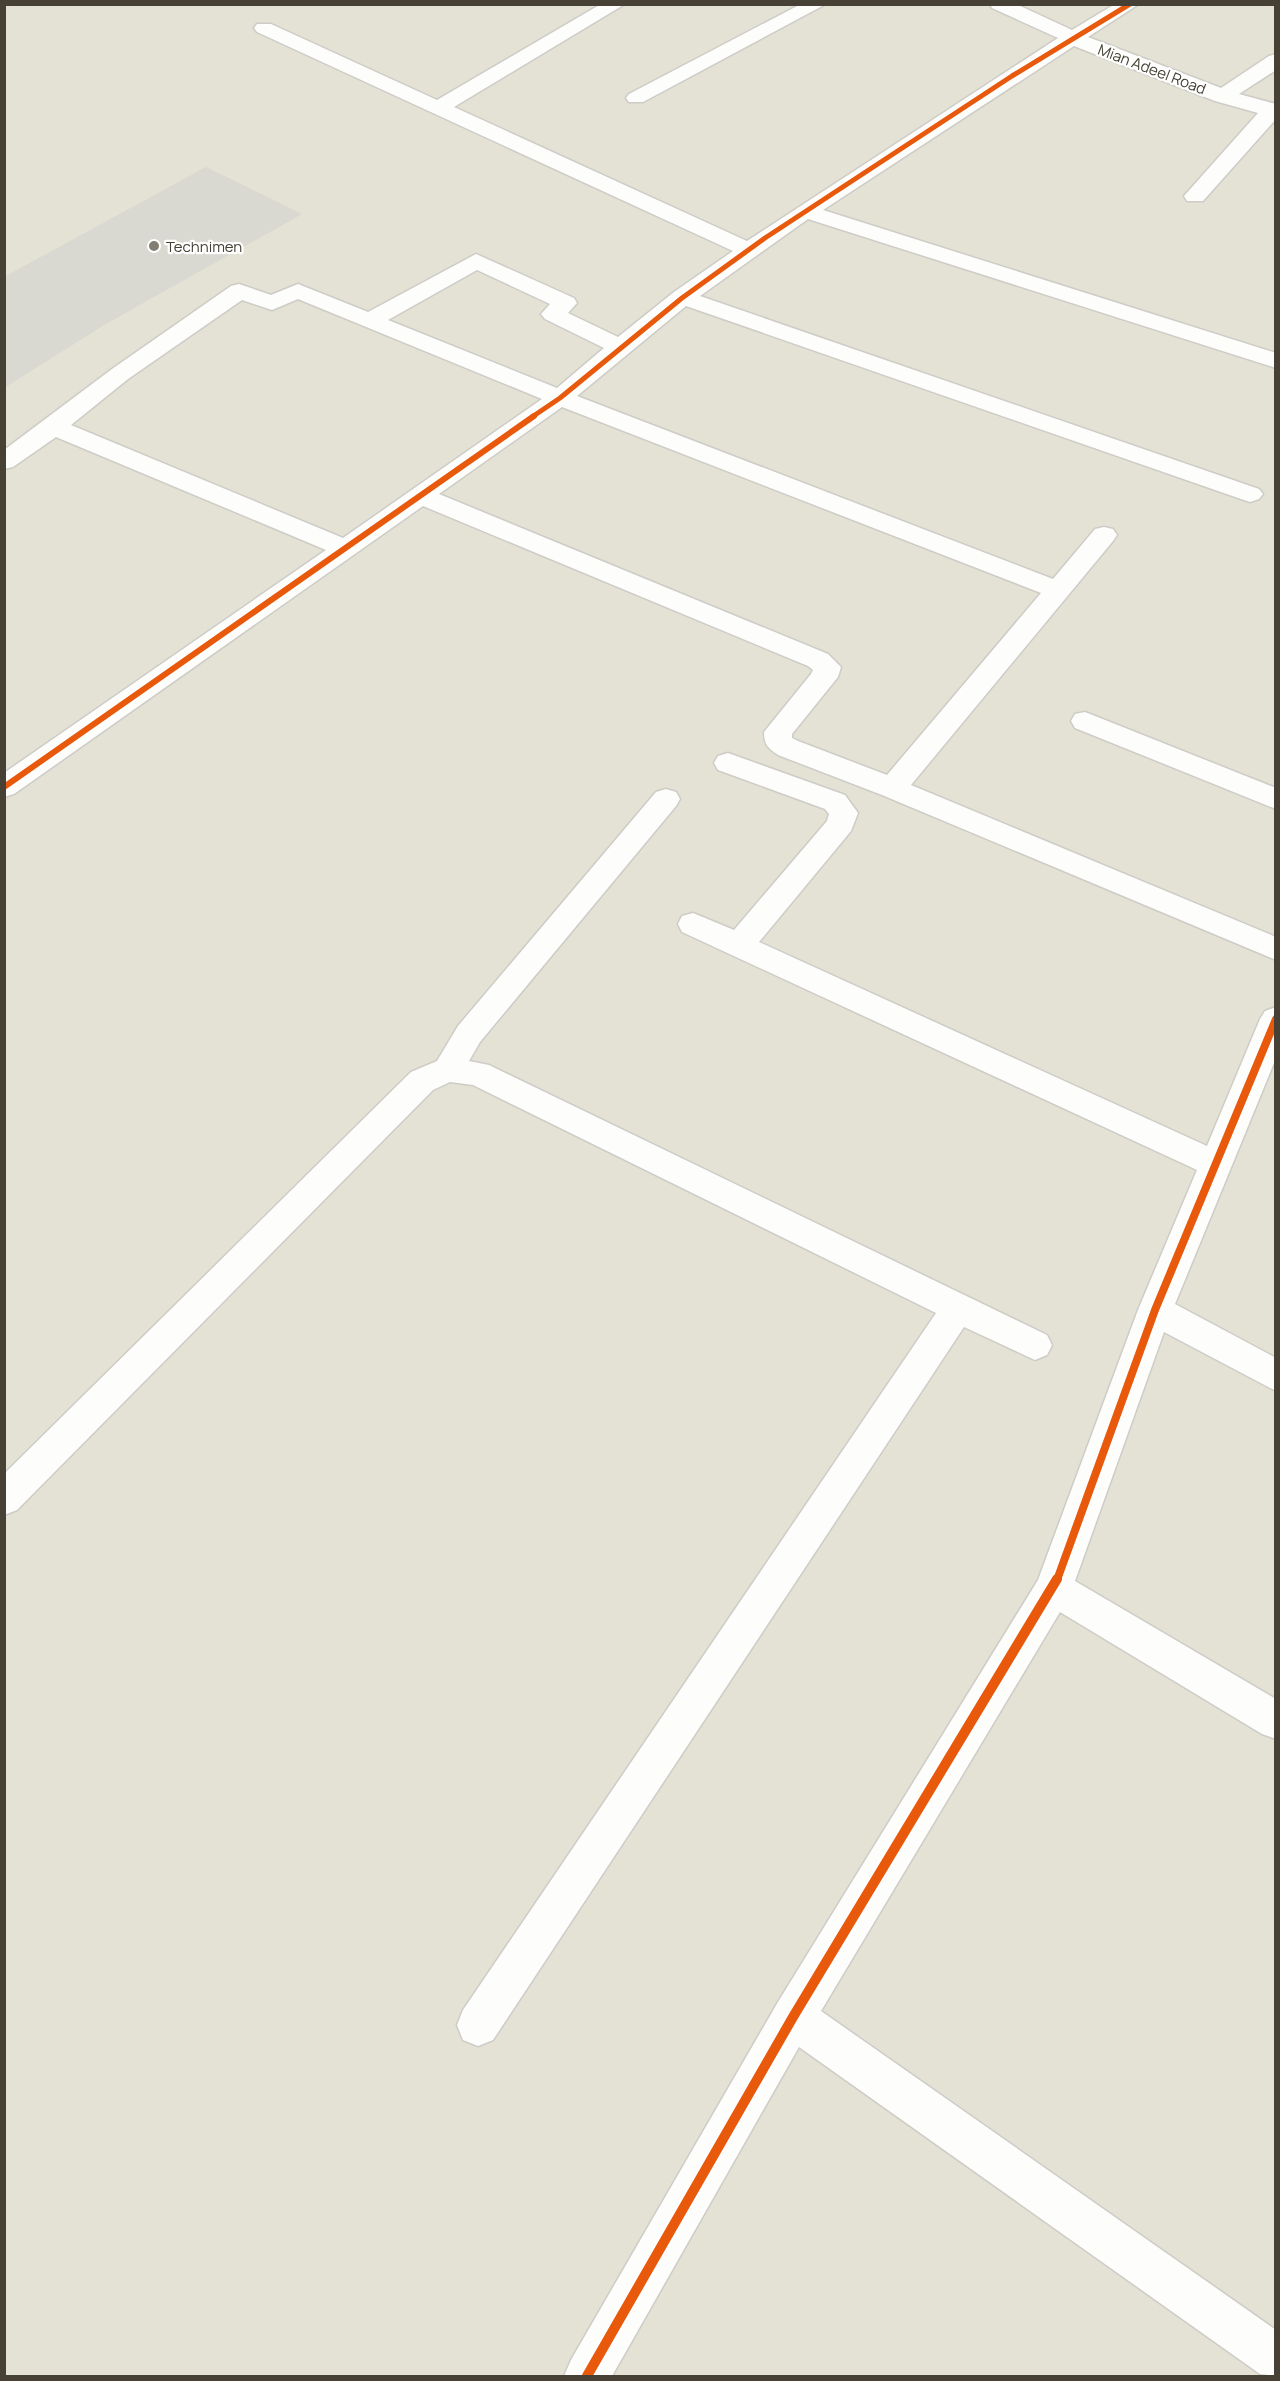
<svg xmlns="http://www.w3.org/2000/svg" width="1280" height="2381" font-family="Manrope,sans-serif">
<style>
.residential{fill:#e4e1d5}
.building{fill:#d9d8d1}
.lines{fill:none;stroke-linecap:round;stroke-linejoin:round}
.minor-casing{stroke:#ceccc6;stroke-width:3}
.minor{fill:#fdfdfc;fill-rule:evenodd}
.cycleway-far3-casing{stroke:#fff;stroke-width:8}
.cycleway-far2-casing{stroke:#fff;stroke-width:9}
.cycleway-far1-casing{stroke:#fff;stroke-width:11}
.cycleway-casing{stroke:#fff;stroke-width:14}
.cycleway-far3{stroke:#e8590c;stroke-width:5}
.cycleway-far2{stroke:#e8590c;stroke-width:6}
.cycleway-far1{stroke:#e8590c;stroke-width:8}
.cycleway{stroke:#e8590c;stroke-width:10}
.poi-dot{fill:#827e73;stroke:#fff;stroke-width:2}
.labels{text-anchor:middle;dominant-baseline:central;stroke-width:4.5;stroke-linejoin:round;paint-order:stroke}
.far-street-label{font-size:15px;fill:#464134;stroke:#fff}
.far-poi-label{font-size:15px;fill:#464134;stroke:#fff;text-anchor:start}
</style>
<rect width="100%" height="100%" fill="#f0efe8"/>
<rect class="residential" x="5" y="5" width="1270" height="2371"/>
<path class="building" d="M206,167L302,214L104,325L4,388V277Z"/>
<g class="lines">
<g class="minor-casing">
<g id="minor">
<path d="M601,4H625L454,107L747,241L1058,38L992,8L990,4H1016L1072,30L1115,4H1139L1088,37L1221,88L1269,56L1276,54V70L1239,94L1276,104V119L1203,201H1187L1184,196L1258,113L1215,101L1074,46L823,210L1276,353V368L808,219L700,296L1259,489L1263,494L1259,499L1250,502L1241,499L686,306L577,396L1053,579L1095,529L1104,527L1113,529L1117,535L1113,541L911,785L1276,937V960L882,795L778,755C768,748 764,745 764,732L811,674L813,670L808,666L423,506L14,794L4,797V773L326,550L56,437L13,467L4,469V450L112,369L231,286L239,284L271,295L298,284L368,312L476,254L574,298L577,303L568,313L618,337L674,292L733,251L257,32L254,28L257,24H271L437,100ZM477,270L550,304L541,314L545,319L604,348L557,388L388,320ZM298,299L542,399L343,538L71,425L128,379L242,300L272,310ZM562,407L1041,593L887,775L798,741L792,738V734L838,677L841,667L828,654L439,494Z"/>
<path d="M801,4H826L643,102H629L626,98L629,94Z"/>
<path d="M1085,712L1276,788V809L1075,728L1071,721L1075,714Z"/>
<path d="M728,753L845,795L858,813L851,831L759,942L1207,1146L1260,1019L1265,1011L1276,1007V1058L1175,1304L1276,1358V1391L1164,1332L1075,1581L1276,1699V1739L1262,1734L1060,1612L821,2011L1276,2330V2376L1260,2374L799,2047L612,2376H564L571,2360L778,2002L1038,1580L1138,1310L1197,1170L682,932L678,924L682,916L693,913L734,930L827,821L829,814L825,809L718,770L714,763L718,756Z"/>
<path d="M666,789L676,792L680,799L676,806L480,1042L469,1061L489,1065L1047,1335L1052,1345L1047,1355L1035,1360L964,1327L493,2040L478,2046L463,2040L457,2025L463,2010L936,1313L473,1085L450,1082L433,1090L17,1510L4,1515V1474L411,1072L437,1061L458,1026L656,792Z"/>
</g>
</g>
<use href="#minor" class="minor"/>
<g class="cycleway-far3-casing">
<path id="cycleway-far3" d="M532,417L560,398L682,298L765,238L1012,76L1130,4"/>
</g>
<g class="cycleway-far2-casing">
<path id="cycleway-far2" d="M4,787L534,416"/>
</g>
<g class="cycleway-far1-casing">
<path id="cycleway-far1" d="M1057,1580L1155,1310L1276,1019"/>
</g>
<g class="cycleway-casing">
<path id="cycleway" d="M587,2376L793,2017L1057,1579"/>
</g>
<use href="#cycleway-far3" class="cycleway-far3"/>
<use href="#cycleway-far2" class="cycleway-far2"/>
<use href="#cycleway-far1" class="cycleway-far1"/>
<use href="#cycleway" class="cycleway"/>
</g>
<circle class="poi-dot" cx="154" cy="246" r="6"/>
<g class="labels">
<g class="far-street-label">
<text transform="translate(1152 69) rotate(21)">Mian Adeel Road</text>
</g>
<g class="far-poi-label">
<text x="166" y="246">Technimen</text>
</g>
</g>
<rect width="1280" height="2381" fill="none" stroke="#464134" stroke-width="12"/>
</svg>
